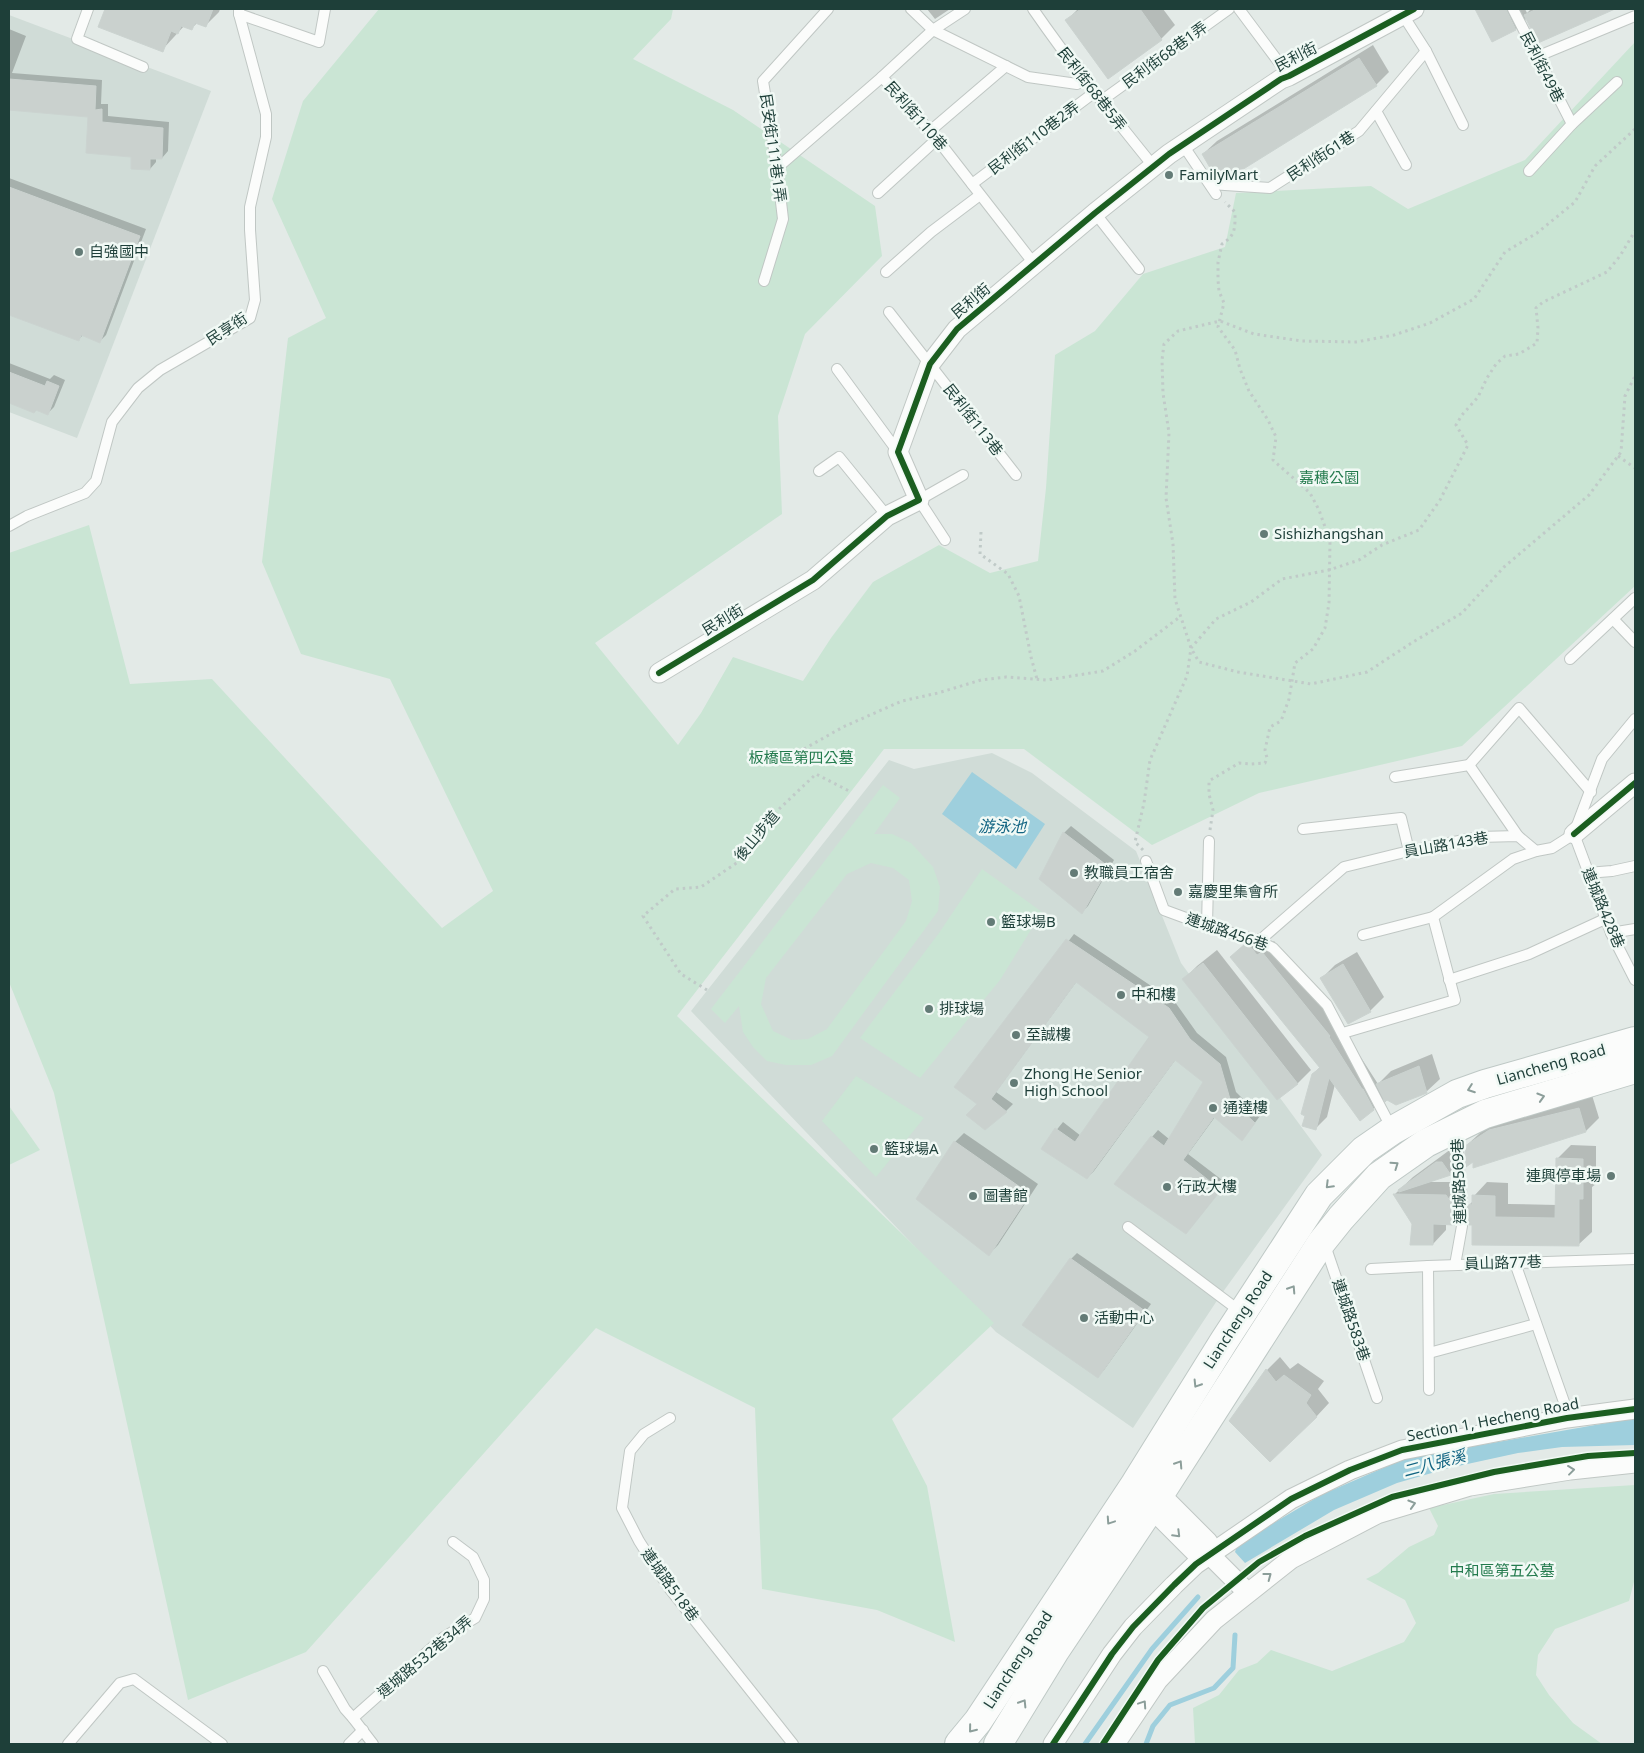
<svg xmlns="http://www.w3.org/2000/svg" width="1644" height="1753" viewBox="0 0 1644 1753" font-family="'Noto Sans','Noto Sans TC',sans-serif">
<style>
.built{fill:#d0dcd7}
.green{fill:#cae5d4;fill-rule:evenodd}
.water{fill:#9ecfdd}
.shadow{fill:#0003}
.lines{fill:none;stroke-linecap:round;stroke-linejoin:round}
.stream{stroke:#9ecfdd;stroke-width:5}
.building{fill:#cad1ce;stroke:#cbd3d0}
.lane-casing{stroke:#c0c7c4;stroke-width:12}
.street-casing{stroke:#c0c7c4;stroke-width:21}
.secondary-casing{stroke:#bec8c5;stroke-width:30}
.path{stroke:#c0cac8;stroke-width:3;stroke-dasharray:2.5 4;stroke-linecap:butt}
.lane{stroke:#fbfcfb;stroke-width:10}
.street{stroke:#fbfcfb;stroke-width:19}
.secondary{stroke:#fbfcfb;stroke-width:28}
.cycleway-casing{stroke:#f1f9f5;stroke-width:9}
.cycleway{stroke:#1b5e20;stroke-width:6}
.oneway{stroke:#8c9e9a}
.poi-dot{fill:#637b76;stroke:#f1f9f5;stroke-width:2}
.labels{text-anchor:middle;stroke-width:5;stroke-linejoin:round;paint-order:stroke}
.street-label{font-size:15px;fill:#1e3f39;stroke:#f1f9f5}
.poi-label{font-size:15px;fill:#1e3f39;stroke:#f1f9f5;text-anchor:start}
.park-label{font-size:15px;fill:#247b4e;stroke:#f1f9f5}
.water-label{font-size:16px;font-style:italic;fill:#116482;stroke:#f1f9f5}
</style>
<rect width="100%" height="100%" fill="#e3eae7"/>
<g class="built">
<polygon points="9,15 211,91 77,438 9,412"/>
<polygon points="992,753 1032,773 1136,851 1181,963 1322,1155 1220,1296 1133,1428 996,1332 691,1011 889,760 914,769"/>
</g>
<g class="green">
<polygon points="379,9 673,9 671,19 633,59 733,110 875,206 882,256 805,334 778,416 782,514 595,643 678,745 701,713 733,657 803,681 831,638 873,582 939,545 990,573 1038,561 1046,488 1055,355 1095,331 1143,274 1225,247 1236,193 1371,186 1408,209 1525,160 1635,42 1635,586 1462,746 1259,793 1152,845 1024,749 884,749 677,1016 994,1323 892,1419 927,1486 955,1642 877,1610 762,1589 755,1408 596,1328 306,1652 188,1700 54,1093 9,982 9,553 89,525 130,684 212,679 442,928 493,891 390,679 301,654 262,562 288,338 326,318 272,199 303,101"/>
<path d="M 883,785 L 900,798 L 874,834 L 892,834 L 911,843 L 933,867 L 940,887 L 938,911 L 832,1056 L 811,1065 L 786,1065 L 767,1061 L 753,1047 L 743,1032 L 739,1006 L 725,1023 L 711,1009 ZM 871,863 L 893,868 L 909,880 L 912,901 L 906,921 L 827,1029 L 808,1039 L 792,1040 L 773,1031 L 761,1004 L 766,978 L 847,874 Z"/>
<polygon points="982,869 1042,912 1000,980 920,1078 860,1038 939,933"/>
<polygon points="856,1076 924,1118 876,1177 822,1121"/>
<polygon points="9,1106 40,1150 9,1165"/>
<polygon points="1635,1485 1635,1578 1629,1601 1555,1629 1538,1655 1536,1675 1549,1695 1573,1723 1602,1744 1195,1744 1193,1708 1219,1695 1239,1670 1257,1663 1271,1650 1332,1671 1404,1642 1416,1623 1405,1600 1366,1579 1378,1573 1409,1547 1434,1535 1438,1526 1429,1508 1494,1494"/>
</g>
<g class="water">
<polygon points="972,772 1045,824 1016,869 942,814"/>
<polygon points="1635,1418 1635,1445 1562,1447 1518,1453 1449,1468 1397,1483 1334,1510 1245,1563 1235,1552 1239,1540 1277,1521 1321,1495 1406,1458"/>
</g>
<g class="shadow">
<polygon points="107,9 220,9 219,12 205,26 197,23 192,28 185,25 162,50 100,26"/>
<polygon points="927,9 950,9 935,19"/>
<polygon points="1078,9 1163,9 1175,25 1161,39 1108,77 1067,20"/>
<polygon points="1477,9 1525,9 1527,13 1531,9 1612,9 1539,41 1527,18 1516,29 1493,41"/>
<polygon points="9,29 26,36 12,73 102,80 101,104 108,104 108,116 169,122 168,151 162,158 156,158 156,162 150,169 132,156 89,115 9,109"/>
<polygon points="1373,45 1389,72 1376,85 1203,154 1217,141"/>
<polygon points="9,178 146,229 106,335 100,341 83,335 79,339 9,313"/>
<polygon points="9,363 50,379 54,375 65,380 54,407 48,413 37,409 34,412 9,402"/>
<polygon points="1071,826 1114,860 1088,906 1082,912 1041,879 1064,833"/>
<polygon points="1258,933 1269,945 1274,941 1341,1024 1340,1025 1378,1084 1391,1071 1432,1054 1440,1079 1426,1092 1387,1099 1385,1098 1373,1109 1335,1084 1327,1117 1315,1129 1313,1074 1320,1067 1231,957"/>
<polygon points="1074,934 1175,1002 1197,1033 1226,1057 1236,1092 1260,1116 1242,1140 1215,1117 1188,1154 1226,1183 1192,1226 1152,1137 1158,1130 1169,1139 1205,1082 1176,1059 1094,1171 1087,1178 1042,1148 1063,1122 1081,1136 1150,1036 1077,981 996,1092 1013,1104 1006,1111 985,1128 978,1104 956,1087"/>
<polygon points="1217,950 1311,1070 1298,1083 1278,1098 1184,979 1197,966"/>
<polygon points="1357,952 1384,997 1370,1011 1349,1023 1322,978 1335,965"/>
<polygon points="1592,1095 1599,1118 1586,1131 1474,1159 1466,1146 1480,1133 1503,1117"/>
<polygon points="964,1133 1038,1184 998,1245 989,1254 918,1199 955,1142"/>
<polygon points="1571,1145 1596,1146 1596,1184 1592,1187 1592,1232 1578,1245 1473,1224 1469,1209 1455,1223 1446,1223 1446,1230 1433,1244 1413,1223 1395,1194 1413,1177 1451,1149 1455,1149 1464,1161 1450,1174 1429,1182 1459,1182 1464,1189 1467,1189 1468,1206 1474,1200 1474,1196 1487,1182 1508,1183 1508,1204 1557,1205 1557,1159"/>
<polygon points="1077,1253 1151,1304 1104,1370 1098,1376 1071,1259"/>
<polygon points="1280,1357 1290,1369 1298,1363 1324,1381 1318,1389 1329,1403 1316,1417 1231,1421 1267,1370"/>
</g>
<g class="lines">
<g class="stream">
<polyline points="1085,1744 1152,1649 1198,1597"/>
<polyline points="1146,1744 1153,1726 1170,1705 1214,1688 1233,1668 1235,1635"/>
</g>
</g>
<g class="building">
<polygon points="105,9 213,9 206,27 195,23 192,30 181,26 178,34 171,31 163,52 98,27"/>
<polygon points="1081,9 1140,9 1162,40 1108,79 1065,20"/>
<polygon points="1475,9 1506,9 1516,30 1492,42"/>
<polygon points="1537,9 1615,9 1538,43 1524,15"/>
<polygon points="1359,58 1377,86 1229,178 1216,178 1202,154"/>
<polygon points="9,79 96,86 95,110 102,109 102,122 163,128 162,159 150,159 150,170 131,169 131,157 86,153 88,117 9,110"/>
<polygon points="9,187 140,236 100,343 81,335 79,341 9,315"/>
<polygon points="9,372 45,386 47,381 59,386 48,415 36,410 34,413 9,403"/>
<polygon points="1063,832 1109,867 1082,914 1039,879"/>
<polygon points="1066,939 1169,1008 1190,1039 1220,1064 1230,1099 1255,1123 1242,1141 1214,1117 1183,1160 1221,1190 1186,1234 1114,1184 1151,1136 1164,1146 1203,1082 1175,1060 1087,1179 1041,1149 1055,1128 1075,1142 1149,1037 1076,982 991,1099 1007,1112 985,1130 966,1115 977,1104 954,1087"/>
<polygon points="1245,944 1249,945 1257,955 1262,952 1330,1036 1329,1037 1362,1089 1363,1089 1374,1110 1360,1121 1329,1078 1316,1130 1302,1126 1305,1116 1301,1114 1312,1074 1320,1068 1230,957"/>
<polygon points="1203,963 1298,1084 1277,1100 1182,979"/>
<polygon points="1343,964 1371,1012 1348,1024 1320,978"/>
<polygon points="1419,1066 1427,1093 1396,1105 1387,1100 1385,1102 1376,1084"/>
<polygon points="1579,1108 1586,1132 1473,1168 1473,1162 1466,1167 1465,1146 1489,1130"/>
<polygon points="954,1141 1030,1194 989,1256 916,1199"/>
<polygon points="1556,1158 1583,1159 1583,1199 1579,1199 1579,1246 1472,1245 1472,1225 1469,1225 1468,1204 1472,1205 1472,1195 1495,1196 1495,1217 1555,1218"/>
<polygon points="1436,1162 1442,1162 1451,1175 1399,1192 1398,1190"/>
<polygon points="1393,1194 1446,1195 1451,1202 1454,1202 1455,1225 1433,1224 1433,1245 1410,1245 1412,1224"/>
<polygon points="1070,1258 1145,1311 1098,1378 1022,1325"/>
<polygon points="1266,1369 1276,1382 1284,1375 1311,1395 1306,1403 1317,1417 1270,1462 1229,1421"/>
</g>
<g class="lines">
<defs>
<g id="lane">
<polyline points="88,9 77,39 143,67"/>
<polyline points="911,9 933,30 1028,77 1077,84 1085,80"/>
<path d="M 1033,9 C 1071,64 1112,115 1154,167"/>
<polyline points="1239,9 1289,76"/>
<polyline points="1513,9 1572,124"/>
<polyline points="1401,12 1426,51 1463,125"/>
<polyline points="239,14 319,42 325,9"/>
<polyline points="1536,57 1635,16"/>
<polyline points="882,77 933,30 965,9"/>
<polyline points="1101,101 1229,9"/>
<polyline points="1376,111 1406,165"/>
<polyline points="930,131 1006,66"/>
<polyline points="1183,145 1216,194"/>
<polyline points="777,168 882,77 937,139 1035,265"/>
<polyline points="1529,171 1572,124 1617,82"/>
<polyline points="972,184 1095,92"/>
<polyline points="1210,184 1270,188 1359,131 1426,51"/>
<polyline points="878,193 937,139"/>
<polyline points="1095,213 1139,269"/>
<polyline points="886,272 931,232 980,195"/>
<polyline points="764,281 783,219 777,168 763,81 828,9"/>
<polyline points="889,312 1016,475"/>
<polyline points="837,369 898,452"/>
<polyline points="819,471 839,457 887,516"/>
<polyline points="9,526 27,516 85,493 96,481 112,422 138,388 160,370 250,318 255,300 250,230 250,207 266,137 266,114 239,14 239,9"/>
<polyline points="945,540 919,500 963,475"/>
<polyline points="1613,619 1635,642"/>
<polyline points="1570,659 1635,598"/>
<polyline points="1469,765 1519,708 1591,792"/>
<polyline points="1395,777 1469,765 1518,836"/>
<polyline points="1576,828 1602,759 1635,719"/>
<polyline points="1303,829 1401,818 1409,851"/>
<polyline points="1574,834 1611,933 1635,980"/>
<polyline points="1146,861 1164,910 1202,924 1259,941 1273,948 1327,1005 1392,1129"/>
<polyline points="1587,873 1612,871 1635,866"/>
<polyline points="1433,917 1513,859 1536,851"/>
<polyline points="1207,925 1209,841"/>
<polyline points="1611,933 1635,929"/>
<polyline points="1259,941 1344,867 1409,851 1479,837 1518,836 1536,851 1552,848 1574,834"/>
<polyline points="1449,980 1529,954 1605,919"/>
<polyline points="1343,1033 1455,1000 1433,917 1363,935"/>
<polyline points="1128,1227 1241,1312"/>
<polyline points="1323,1246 1327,1251 1377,1398"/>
<polyline points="1515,1263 1564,1402"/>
<polyline points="1455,1265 1462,1226 1457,1130"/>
<polyline points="1428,1266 1429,1390"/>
<polyline points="1371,1269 1428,1266 1635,1259"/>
<polyline points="1429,1353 1536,1324"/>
<polyline points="670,1418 644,1434 630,1451 622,1508 639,1541 669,1588 793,1744"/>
<polyline points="323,1671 345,1709 353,1718 373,1744"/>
<polyline points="353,1718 444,1637 475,1618 484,1599 484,1580 473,1557 453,1542"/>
<polyline points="68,1744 120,1683 134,1679 222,1744"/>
<polyline points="349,1744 363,1730"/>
</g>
<g id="street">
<polyline points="659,673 813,580 887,516 919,500 898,452 930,364 957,329 1095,213 1169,154 1281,79 1289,76 1414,9"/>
<polyline points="1574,834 1635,783"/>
<polyline points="1150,1490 1160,1494 1208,1542 1209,1554"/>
<polyline points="1145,1499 1150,1507 1195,1552 1209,1554"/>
<polyline points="1209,1554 1247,1592"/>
<polyline points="1053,1744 1112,1654 1133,1627 1174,1585 1196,1564 1291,1499 1350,1470 1402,1450 1567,1418 1635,1409"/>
<polyline points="1115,1744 1158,1680 1214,1620 1291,1559 1377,1514 1470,1486 1570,1470 1635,1463"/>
</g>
<g id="secondary">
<polyline points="959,1744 978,1721 1135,1484 1224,1341 1319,1195 1364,1150 1393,1130 1457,1094 1485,1084 1635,1041"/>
<polyline points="998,1744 1055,1651 1160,1494 1321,1243 1341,1218 1379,1176 1426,1143 1485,1114 1635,1069"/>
</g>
</defs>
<use href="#lane" class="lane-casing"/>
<use href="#street" class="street-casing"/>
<use href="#secondary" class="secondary-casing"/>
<g class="path">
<polyline points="1635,129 1595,166 1575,202 1537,233 1505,252 1474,299 1430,323 1394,335 1356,342 1302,341 1254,334 1220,321 1178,331 1164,344 1162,360 1163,393 1169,433 1166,498 1173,544 1175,599 1191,648 1199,662 1238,672 1311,684 1367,672 1413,642 1462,613 1504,567 1589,495 1621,452 1625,396 1635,376"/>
<polyline points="1618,456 1635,468"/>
<polyline points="981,532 980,554 1008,574 1019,596 1031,657 1037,679"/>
<polyline points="804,749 843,727 902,701 938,693 981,680 1006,677 1047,680 1103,671 1135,651 1181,616"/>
<path d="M 1210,830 L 1213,810 L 1209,794 L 1209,781 L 1239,763 L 1251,764 L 1265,763 L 1267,758 L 1265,750 L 1270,727 L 1281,721 L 1289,699 L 1295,663 L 1313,649 L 1325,628 L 1329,603 L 1330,541 L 1319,510 L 1310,493 L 1273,460 L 1276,437 L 1268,420 L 1249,391 L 1240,369 L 1235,350 L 1218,327 L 1224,303 L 1219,291 L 1218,280 L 1218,262 L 1222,244 C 1236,235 1235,228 1235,212 L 1225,202"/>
<polyline points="1143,850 1135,842 1144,803 1150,760 1187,676 1191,648 1216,619 1251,602 1282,579 1329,570 1359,560 1382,545 1419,530 1440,500 1468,445 1456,425 1462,415 1478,397 1487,378 1496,364 1505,356 1519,354 1537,343 1538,328 1536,308 1543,302 1607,272 1620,256 1635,231"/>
<polyline points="707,990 681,974 643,916 675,889 701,887 738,862 778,810 816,774 851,792"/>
</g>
<use href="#lane" class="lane"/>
<use href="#street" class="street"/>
<use href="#secondary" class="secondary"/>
<defs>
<g id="cycleway">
<polyline points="659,673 813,580 887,516 919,500 898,452 930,364 957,329 1095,213 1169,154 1281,79 1289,76 1414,9"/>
<polyline points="1574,834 1635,783"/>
<polyline points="1053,1744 1112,1654 1133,1627 1174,1585 1196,1564 1291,1499 1350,1470 1402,1450 1567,1418 1635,1409"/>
<polyline points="1103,1744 1158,1660 1203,1608 1259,1562 1305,1536 1392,1497 1494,1472 1588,1456 1635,1453"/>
</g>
</defs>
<use href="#cycleway" class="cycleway-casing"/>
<use href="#cycleway" class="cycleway"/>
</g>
<defs><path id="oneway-chevron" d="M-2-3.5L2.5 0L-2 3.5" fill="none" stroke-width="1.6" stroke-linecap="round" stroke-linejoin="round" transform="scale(1.25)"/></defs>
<g class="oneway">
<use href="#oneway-chevron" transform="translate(1471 1089) rotate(160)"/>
<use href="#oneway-chevron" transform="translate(1541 1097) rotate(-17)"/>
<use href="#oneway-chevron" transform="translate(1395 1165) rotate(-35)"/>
<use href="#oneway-chevron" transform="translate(1329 1185) rotate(135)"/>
<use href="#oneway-chevron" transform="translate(1292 1289) rotate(-57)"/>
<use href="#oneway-chevron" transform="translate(1197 1384) rotate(122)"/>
<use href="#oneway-chevron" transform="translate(1179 1464) rotate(-57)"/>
<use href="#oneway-chevron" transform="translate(1571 1470) rotate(-7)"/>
<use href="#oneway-chevron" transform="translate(1412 1504) rotate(-17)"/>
<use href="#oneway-chevron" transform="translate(1110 1521) rotate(124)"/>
<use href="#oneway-chevron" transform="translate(1177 1534) rotate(45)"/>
<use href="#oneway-chevron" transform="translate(1268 1576) rotate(-37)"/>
<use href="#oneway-chevron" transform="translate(1023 1703) rotate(-58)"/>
<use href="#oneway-chevron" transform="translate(1143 1704) rotate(-56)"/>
<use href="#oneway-chevron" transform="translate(972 1729) rotate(129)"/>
</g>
<g class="poi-dot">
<circle cx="1169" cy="175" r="5"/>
<circle cx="79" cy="252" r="5"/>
<circle cx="1264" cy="534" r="5"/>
<circle cx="1074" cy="873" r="5"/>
<circle cx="1178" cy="892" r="5"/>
<circle cx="991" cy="922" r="5"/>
<circle cx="1121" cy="995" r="5"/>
<circle cx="929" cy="1009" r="5"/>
<circle cx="1016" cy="1035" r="5"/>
<circle cx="1014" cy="1083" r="5"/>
<circle cx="1213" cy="1108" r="5"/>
<circle cx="874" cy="1149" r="5"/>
<circle cx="1611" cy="1176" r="5"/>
<circle cx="1167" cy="1187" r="5"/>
<circle cx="973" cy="1196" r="5"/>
<circle cx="1084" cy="1318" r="5"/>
</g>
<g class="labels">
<g class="street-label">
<text transform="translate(1165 55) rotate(-36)" y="5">民利街68巷1弄</text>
<text transform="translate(1296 57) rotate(-27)" y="5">民利街</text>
<text transform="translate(1542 67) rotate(63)" y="5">民利街49巷</text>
<text transform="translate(1092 89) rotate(52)" y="5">民利街68巷5弄</text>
<text transform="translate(916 116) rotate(49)" y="5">民利街110巷</text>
<text transform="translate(1034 138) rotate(-37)" y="5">民利街110巷2弄</text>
<text transform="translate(773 148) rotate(82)" y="5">民安街111巷1弄</text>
<text transform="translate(1321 156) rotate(-33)" y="5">民利街61巷</text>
<text transform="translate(971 301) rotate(-40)" y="5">民利街</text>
<text transform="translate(227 329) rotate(-33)" y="5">民享街</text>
<text transform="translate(973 420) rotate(52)" y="5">民利街113巷</text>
<text transform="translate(723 620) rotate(-31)" y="5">民利街</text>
<text transform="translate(757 836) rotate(-50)" y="5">後山步道</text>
<text transform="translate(1446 845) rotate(-10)" y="5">員山路143巷</text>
<text transform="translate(1603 908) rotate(67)" y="5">連城路428巷</text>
<text transform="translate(1227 932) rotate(19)" y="5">連城路456巷</text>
<text transform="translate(1551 1065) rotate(-16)" y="5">Liancheng Road</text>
<text transform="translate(1459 1181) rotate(-92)" y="5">連城路569巷</text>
<text transform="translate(1503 1263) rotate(-2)" y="5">員山路77巷</text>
<text transform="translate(1238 1320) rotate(-57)" y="5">Liancheng Road</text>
<text transform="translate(1351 1320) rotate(71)" y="5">連城路583巷</text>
<text transform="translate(1493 1420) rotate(-11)" y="5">Section 1, Hecheng Road</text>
<text transform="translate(670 1585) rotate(54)" y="5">連城路518巷</text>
<text transform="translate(425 1657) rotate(-40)" y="5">連城路532巷34弄</text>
<text transform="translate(1018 1660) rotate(-57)" y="5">Liancheng Road</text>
</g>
<g class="poi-label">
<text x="1179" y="180">FamilyMart</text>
<text x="89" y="257">自強國中</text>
<text x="1274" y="539">Sishizhangshan</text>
<text x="1084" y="878">教職員工宿舍</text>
<text x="1188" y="897">嘉慶里集會所</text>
<text x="1001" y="927">籃球場B</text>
<text x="1131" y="1000">中和樓</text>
<text x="939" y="1014">排球場</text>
<text x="1026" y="1040">至誠樓</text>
<text x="1024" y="1079">Zhong He Senior<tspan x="1024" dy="17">High School</tspan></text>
<text x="1223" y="1113">通達樓</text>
<text x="884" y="1154">籃球場A</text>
<text x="1601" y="1181" text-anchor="end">連興停車場</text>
<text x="1177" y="1192">行政大樓</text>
<text x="983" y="1201">圖書館</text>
<text x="1094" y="1323">活動中心</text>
</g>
<g class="park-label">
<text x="1329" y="483">嘉穗公園</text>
<text x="801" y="763">板橋區第四公墓</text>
<text x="1502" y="1576">中和區第五公墓</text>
</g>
<g class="water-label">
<text x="1002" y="832">游泳池</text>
<text transform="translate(1434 1463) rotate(-15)" y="6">二八張溪</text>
</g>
</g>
<rect width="1644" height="1753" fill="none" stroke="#1e3f39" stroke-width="20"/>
</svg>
